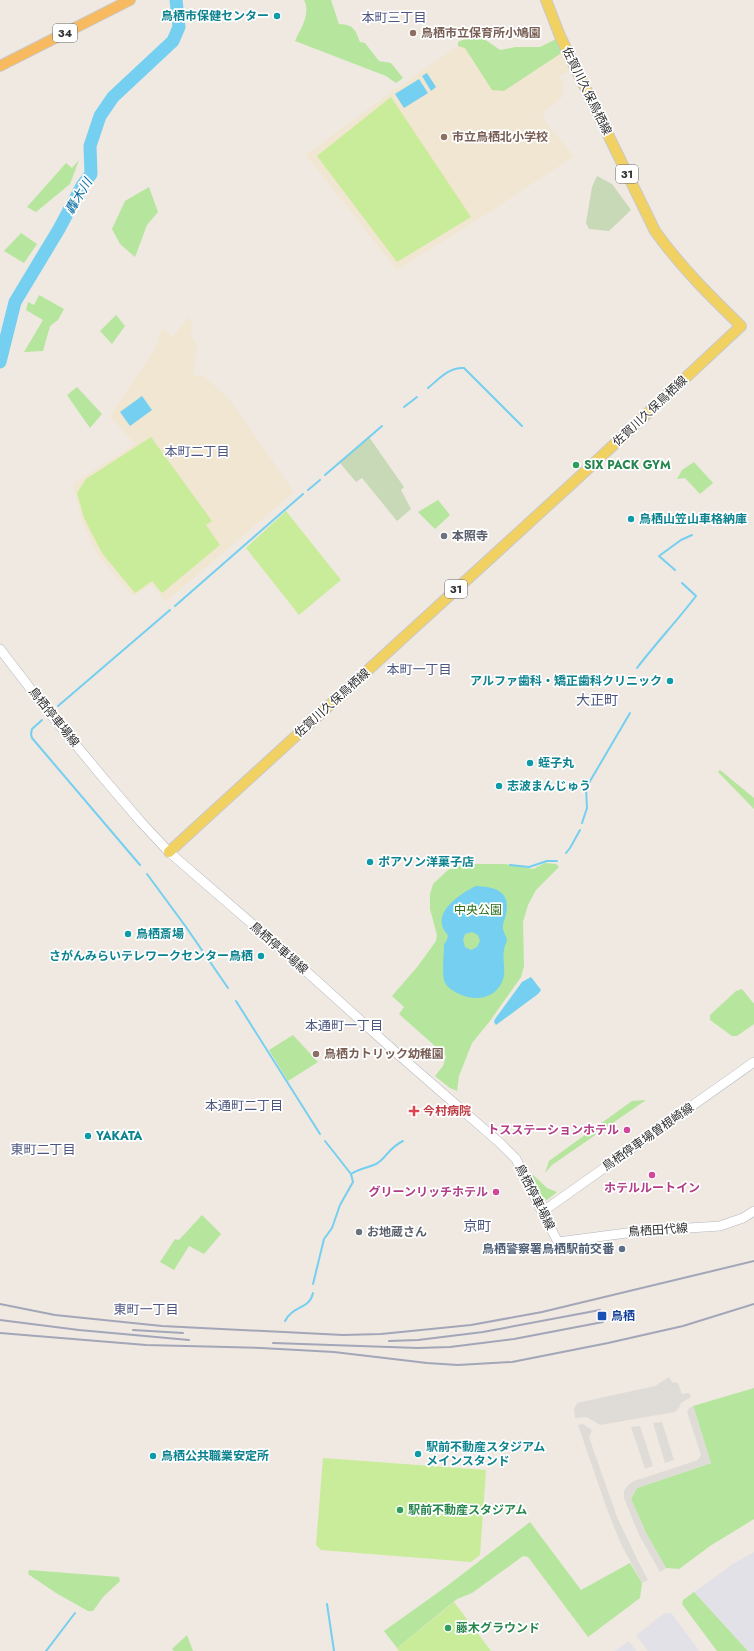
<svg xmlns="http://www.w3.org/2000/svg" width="754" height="1651" viewBox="0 0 754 1651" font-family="Jost,'Noto Sans JP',sans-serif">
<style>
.industrial{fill:#e3e1e8}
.education{fill:#f0e6d1}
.green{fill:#b6e59e}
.cemetery{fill:#c8d9b8}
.pitch{fill:#c9ec9a}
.plaza{fill:#dfdcd8}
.water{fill:#75cff0;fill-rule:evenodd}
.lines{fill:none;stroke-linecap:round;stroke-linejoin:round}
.stream{stroke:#75cff0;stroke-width:2}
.river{stroke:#75cff0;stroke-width:13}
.secondary-casing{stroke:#b4b7c1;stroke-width:10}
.primary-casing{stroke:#c9c9c9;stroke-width:12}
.trunk-casing{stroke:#c9c9c9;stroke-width:12}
.secondary{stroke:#fff;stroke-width:9}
.primary{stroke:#f2d163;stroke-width:10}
.trunk{stroke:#f8ba60;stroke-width:10}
.rail{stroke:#a3a6b8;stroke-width:2}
.culture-dot{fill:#0f9aa8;stroke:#fff;stroke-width:1.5}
.education-dot{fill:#8d6e63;stroke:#fff;stroke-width:1.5}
.leisure-dot{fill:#2e9e5b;stroke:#fff;stroke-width:1.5}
.worship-dot{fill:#6b7280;stroke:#fff;stroke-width:1.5}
.health-dot{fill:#e0444e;stroke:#fff;stroke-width:1.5}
.hotel-dot{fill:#d1479c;stroke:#fff;stroke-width:1.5}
.service-dot{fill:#5c6f8a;stroke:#fff;stroke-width:1.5}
.transit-dot{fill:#1a4fb4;stroke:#fff;stroke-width:1.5}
.labels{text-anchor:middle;stroke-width:3.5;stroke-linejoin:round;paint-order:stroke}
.shield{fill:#fff;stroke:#6d6d6d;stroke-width:1}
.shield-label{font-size:11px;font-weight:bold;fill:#2e2e2e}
.culture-label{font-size:12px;font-weight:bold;fill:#0d838f;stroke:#fff;text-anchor:start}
.education-label{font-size:12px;font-weight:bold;fill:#785e54;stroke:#fff;text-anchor:start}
.street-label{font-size:12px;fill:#2e2e2e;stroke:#fff}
.leisure-label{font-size:12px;font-weight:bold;fill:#27864d;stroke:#fff;text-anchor:start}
.worship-label{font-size:12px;font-weight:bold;fill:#5b616d;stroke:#fff;text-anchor:start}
.park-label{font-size:12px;fill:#2c6e1b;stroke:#fff}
.health-label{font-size:12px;font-weight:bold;fill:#be3a42;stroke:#fff;text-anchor:start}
.hotel-label{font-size:12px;font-weight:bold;fill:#b23c85;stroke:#fff;text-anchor:end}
.service-label{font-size:12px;font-weight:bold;fill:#4e5e75;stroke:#fff;text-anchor:end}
.transit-label{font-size:12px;font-weight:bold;fill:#164399;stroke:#fff;text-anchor:start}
.neighbourhood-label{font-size:13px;fill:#4d5680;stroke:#fff}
.water-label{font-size:13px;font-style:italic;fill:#0d6fa3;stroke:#fff}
.quarter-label{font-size:14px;fill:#4d5680;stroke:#fff}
</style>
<rect width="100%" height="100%" fill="#efe9e1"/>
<g class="industrial">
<polygon points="754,1552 754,1651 748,1651 694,1592 733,1564"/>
<polygon points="665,1613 672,1614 699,1651 648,1651 636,1635"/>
<polygon points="629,1641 636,1651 615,1651"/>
</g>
<g class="education">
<polygon points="480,36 500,50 516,47 540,47 556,39 572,69 560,76 563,86 562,97 544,112 543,119 574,156 485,215 397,270 306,155 390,93 458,46 458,42 469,37"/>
<polygon points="189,317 192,323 191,335 197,345 193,375 204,376 230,400 294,492 165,602 152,584 133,596 97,554 83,524 73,487 73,484 135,444 110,416 155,349 162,328 172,337"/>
</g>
<g class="green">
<path d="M 304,0 L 331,0 L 339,24 C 353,25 355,28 360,42 L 365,43 L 379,61 L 391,63 L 403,78 L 396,83 L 386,76 L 295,41 C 301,28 311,14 304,0 Z"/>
<polygon points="480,36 500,50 516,47 540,47 556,39 562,50 560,54 504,91 492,90 465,48 458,46 458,42 469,37"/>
<polygon points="79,160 70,184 36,212 27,207 66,163 72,168"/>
<polygon points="149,187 158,212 147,225 135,257 120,244 112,229 125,201"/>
<polygon points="21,233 37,244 24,263 4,251"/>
<polygon points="39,295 64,309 58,320 50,326 43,351 24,352 43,320 26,310 28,302 34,305"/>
<polygon points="116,315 125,326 112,344 100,331"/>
<polygon points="77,387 102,414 90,428 67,395"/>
<polygon points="694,462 713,483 700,494 685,478 677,479 682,470"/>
<polygon points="438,500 450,515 435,529 418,512"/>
<polygon points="720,770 754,798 754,809 718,772"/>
<polygon points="545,863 556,864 559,867 536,890 528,905 523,922 524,966 521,977 490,1021 472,1043 459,1076 457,1091 450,1088 435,1076 443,1066 446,1056 399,1014 404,1007 392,996 418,966 436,941 437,935 430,909 430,894 433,884 448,870 464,864 505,864 533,869"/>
<polygon points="742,989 754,1004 754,1024 737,1036 732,1036 710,1020 710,1015 736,991"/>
<polygon points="293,1035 318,1062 288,1081 269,1050"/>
<polygon points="646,1100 552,1165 545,1173 549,1161 632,1101"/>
<polygon points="531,1173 547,1188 557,1192 547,1200 542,1198 538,1192 530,1175"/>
<polygon points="202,1215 221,1234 204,1254 189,1246 174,1270 160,1262 175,1239 179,1240"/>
<polygon points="754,1388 754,1519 710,1546 679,1569 666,1568 646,1533 631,1499 637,1488 711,1463 693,1406"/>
<polygon points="530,1522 581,1590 630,1563 642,1583 640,1598 588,1637 528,1557 523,1556 472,1593 457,1599 397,1648 384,1631 447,1586"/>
<polygon points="29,1570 119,1577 120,1581 103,1597 93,1611 88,1611 56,1593 28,1574"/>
<polygon points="694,1592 746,1649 748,1651 717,1651 682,1604 683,1600"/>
<polygon points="187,1635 193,1651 174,1651 172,1649"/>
</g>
<g class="cemetery">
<polygon points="597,176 612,184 631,210 609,231 589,229 586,223 592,187"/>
<polygon points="369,437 404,487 401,490 411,509 397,521 362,478 356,482 340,463"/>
</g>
<g class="pitch">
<polygon points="391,97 471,217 397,262 317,156"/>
<polygon points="151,437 212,521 206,525 220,545 162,593 152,581 135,593 102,553 84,518 77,493 86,479"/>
<polygon points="286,511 341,580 299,615 246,548"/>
<polygon points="323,1458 486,1470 480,1555 471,1562 321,1550 316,1545"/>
<polygon points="454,1602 491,1651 399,1651 397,1648"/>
</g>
<g class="plaza">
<polygon points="669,1377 672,1382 678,1383 682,1394 689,1393 691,1397 681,1403 679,1408 675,1412 600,1425 587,1417 575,1418 574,1409 577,1403 655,1386"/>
<polygon points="693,1406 711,1463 637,1488 631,1499 646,1533 666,1568 660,1572 639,1535 624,1498 624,1491 628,1485 634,1481 698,1460 701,1455 687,1412 689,1408"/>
<polygon points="662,1422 674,1460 665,1463 653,1423"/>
<polygon points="583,1424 592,1430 589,1437 617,1517 638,1561 648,1580 642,1583 621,1544 608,1512 578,1425"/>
<polygon points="640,1426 653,1466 645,1469 631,1427"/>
</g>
<g class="water">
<polygon points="427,73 436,87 431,91 422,76"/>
<polygon points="419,79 428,93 404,108 395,94"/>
<polygon points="142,396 152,410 130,426 120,412"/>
<path d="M 476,886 C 495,887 511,891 506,914 C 505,919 502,924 503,929 C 504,934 507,937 507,941 C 499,956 508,969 502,982 C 493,1001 472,1001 457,993 C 452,990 446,987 444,980 C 442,972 444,953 444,944 L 446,942 L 448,936 C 447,933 444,931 443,928 C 435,910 463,892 476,886 ZM 472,932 L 478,935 L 480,941 L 477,947 L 471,950 L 465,947 L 463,940 L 465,934 Z"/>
<polygon points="531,977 541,990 538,994 496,1025 494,1022 495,1019 522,982"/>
</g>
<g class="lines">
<g class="stream">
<path d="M 428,388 C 439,379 449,367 464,368 L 522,426"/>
<polyline points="404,407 417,397"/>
<polyline points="325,475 382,426"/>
<polyline points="308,490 320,480"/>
<polyline points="675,570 659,556 681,540 692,535"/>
<polyline points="175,606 303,494"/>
<path d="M 637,668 C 656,643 677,621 696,596 L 682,583"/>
<polyline points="58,706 170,610"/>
<polyline points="42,720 32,729 31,734 32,738 140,865"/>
<polyline points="582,823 587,808 586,788 630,713"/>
<polyline points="566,853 570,848 580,830"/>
<polyline points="510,865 529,867 547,861 557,861"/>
<polyline points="147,874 186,927 228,988"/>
<polyline points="236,1001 320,1134"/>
<path d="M 351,1174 C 359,1169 367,1168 376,1164 C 386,1159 388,1148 403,1141"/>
<polyline points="313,1284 324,1239 332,1228 340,1205 353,1182 351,1174 325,1141"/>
<path d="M 285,1321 C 292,1306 310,1309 313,1293"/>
<polyline points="327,1604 334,1651"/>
<polyline points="46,1651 75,1613"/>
</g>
<polyline class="river" points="0,362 15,302 59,229 82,186 91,174 90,146 100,116 113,97 173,41 179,27 176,0"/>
<defs>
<g id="secondary">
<polyline points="0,649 46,709 105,780 141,822 169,852 287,954 400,1056 500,1143 516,1159 542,1212 558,1242 642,1231 720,1226 743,1218 754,1211"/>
<polyline points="542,1212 754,1062"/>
</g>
<path id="primary" d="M 169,852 L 577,479 L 741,326 C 710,296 680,266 655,231 L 560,36 L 546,0"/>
<polyline id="trunk" points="0,66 130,0"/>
</defs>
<use href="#secondary" class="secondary-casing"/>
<use href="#primary" class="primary-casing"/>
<use href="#trunk" class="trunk-casing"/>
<use href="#secondary" class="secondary"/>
<use href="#primary" class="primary"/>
<use href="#trunk" class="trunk"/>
<g class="rail">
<polyline points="0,1304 55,1315 162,1326 343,1335 381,1334 471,1325 542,1312 754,1261"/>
<polyline points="0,1320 79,1330 189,1340"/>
<polyline points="133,1330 183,1333"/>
<polyline points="0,1333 146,1345 261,1348 334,1352 427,1363 458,1365 512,1362 608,1343 683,1326 754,1304"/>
<polyline points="389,1341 418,1340 483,1332 600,1310"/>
<polyline points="273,1343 418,1348 450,1347 514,1339 603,1322"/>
</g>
</g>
<g class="culture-dot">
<circle cx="277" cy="16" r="4"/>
<circle cx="631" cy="519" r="4"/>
<circle cx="670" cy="681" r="4"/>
<circle cx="530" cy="763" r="4"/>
<circle cx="499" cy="786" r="4"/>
<circle cx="370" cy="862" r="4"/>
<circle cx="128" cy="934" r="4"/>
<circle cx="261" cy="956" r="4"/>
<circle cx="88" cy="1136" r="4"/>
<circle cx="418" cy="1454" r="4"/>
<circle cx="153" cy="1456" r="4"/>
</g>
<g class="education-dot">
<circle cx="413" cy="33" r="4"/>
<circle cx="444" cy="137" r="4"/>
<circle cx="316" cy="1054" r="4"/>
</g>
<g class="leisure-dot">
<circle cx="576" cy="465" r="4"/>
<circle cx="400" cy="1510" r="4"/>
<circle cx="448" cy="1628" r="4"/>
</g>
<g class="worship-dot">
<circle cx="444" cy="536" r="4"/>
<circle cx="359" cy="1232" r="4"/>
</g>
<path class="health-dot" d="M412 1105h4v4h4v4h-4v4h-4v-4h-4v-4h4z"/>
<g class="hotel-dot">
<circle cx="627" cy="1130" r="4"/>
<circle cx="652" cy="1175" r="4"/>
<circle cx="496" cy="1192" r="4"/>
</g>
<circle class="service-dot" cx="622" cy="1249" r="4"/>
<rect class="transit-dot" x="597" y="1311" width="10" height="10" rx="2"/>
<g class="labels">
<g class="shield">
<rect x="53" y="24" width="24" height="18" rx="3"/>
<rect x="616" y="165" width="22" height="18" rx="3"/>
<rect x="445" y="580" width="22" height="18" rx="3"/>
</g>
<g class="shield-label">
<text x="65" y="37">34</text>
<text x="627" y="178">31</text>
<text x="456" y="593">31</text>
</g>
<g class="culture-label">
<text x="269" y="20" text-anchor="end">鳥栖市保健センター</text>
<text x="639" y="523">鳥栖山笠山車格納庫</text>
<text x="662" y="685" text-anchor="end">アルファ歯科・矯正歯科クリニック</text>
<text x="538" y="767">蛭子丸</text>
<text x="507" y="790">志波まんじゅう</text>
<text x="378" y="866">ポアソン洋菓子店</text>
<text x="136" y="938">鳥栖斎場</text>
<text x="253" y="960" text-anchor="end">さがんみらいテレワークセンター鳥栖</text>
<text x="96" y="1140">YAKATA</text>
<text x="426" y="1451">駅前不動産スタジアム<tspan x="426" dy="14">メインスタンド</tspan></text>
<text x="161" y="1460">鳥栖公共職業安定所</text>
</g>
<g class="education-label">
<text x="421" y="37">鳥栖市立保育所小鳩園</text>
<text x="452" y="141">市立鳥栖北小学校</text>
<text x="324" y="1058">鳥栖カトリック幼稚園</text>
</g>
<g class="street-label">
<text transform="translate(587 91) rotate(64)" y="4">佐賀川久保鳥栖線</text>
<text transform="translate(650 411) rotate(-43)" y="4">佐賀川久保鳥栖線</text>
<text transform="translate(332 703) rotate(-42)" y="4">佐賀川久保鳥栖線</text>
<text transform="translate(54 717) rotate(51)" y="4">鳥栖停車場線</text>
<text transform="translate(279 948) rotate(41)" y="4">鳥栖停車場線</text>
<text transform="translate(648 1137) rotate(-35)" y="4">鳥栖停車場曽根崎線</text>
<text transform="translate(535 1197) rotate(63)" y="4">鳥栖停車場線</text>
<text transform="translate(658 1230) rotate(-4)" y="4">鳥栖田代線</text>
</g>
<g class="leisure-label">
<text x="584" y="469">SIX PACK GYM</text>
<text x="408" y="1514">駅前不動産スタジアム</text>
<text x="456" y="1632">藤木グラウンド</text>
</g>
<g class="worship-label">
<text x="452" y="540">本照寺</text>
<text x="367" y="1236">お地蔵さん</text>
</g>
<g class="park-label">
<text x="478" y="914">中央公園</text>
</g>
<g class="health-label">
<text x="423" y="1115">今村病院</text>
</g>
<g class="hotel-label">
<text x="619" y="1134">トスステーションホテル</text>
<text x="652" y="1192" text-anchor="middle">ホテルルートイン</text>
<text x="488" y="1196">グリーンリッチホテル</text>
</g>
<g class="service-label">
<text x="614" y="1253">鳥栖警察署鳥栖駅前交番</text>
</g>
<g class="transit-label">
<text x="611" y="1320">鳥栖</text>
</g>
<g class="neighbourhood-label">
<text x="394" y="22">本町三丁目</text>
<text x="197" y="456">本町二丁目</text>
<text x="419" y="674">本町一丁目</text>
<text x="344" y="1030">本通町一丁目</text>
<text x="244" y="1110">本通町二丁目</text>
<text x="43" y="1154">東町二丁目</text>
<text x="146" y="1314">東町一丁目</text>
</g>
<g class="water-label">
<text transform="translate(78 196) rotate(-59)" y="5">轟木川</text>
</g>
<g class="quarter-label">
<text x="597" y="705">大正町</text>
<text x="477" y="1231">京町</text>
</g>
</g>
</svg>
